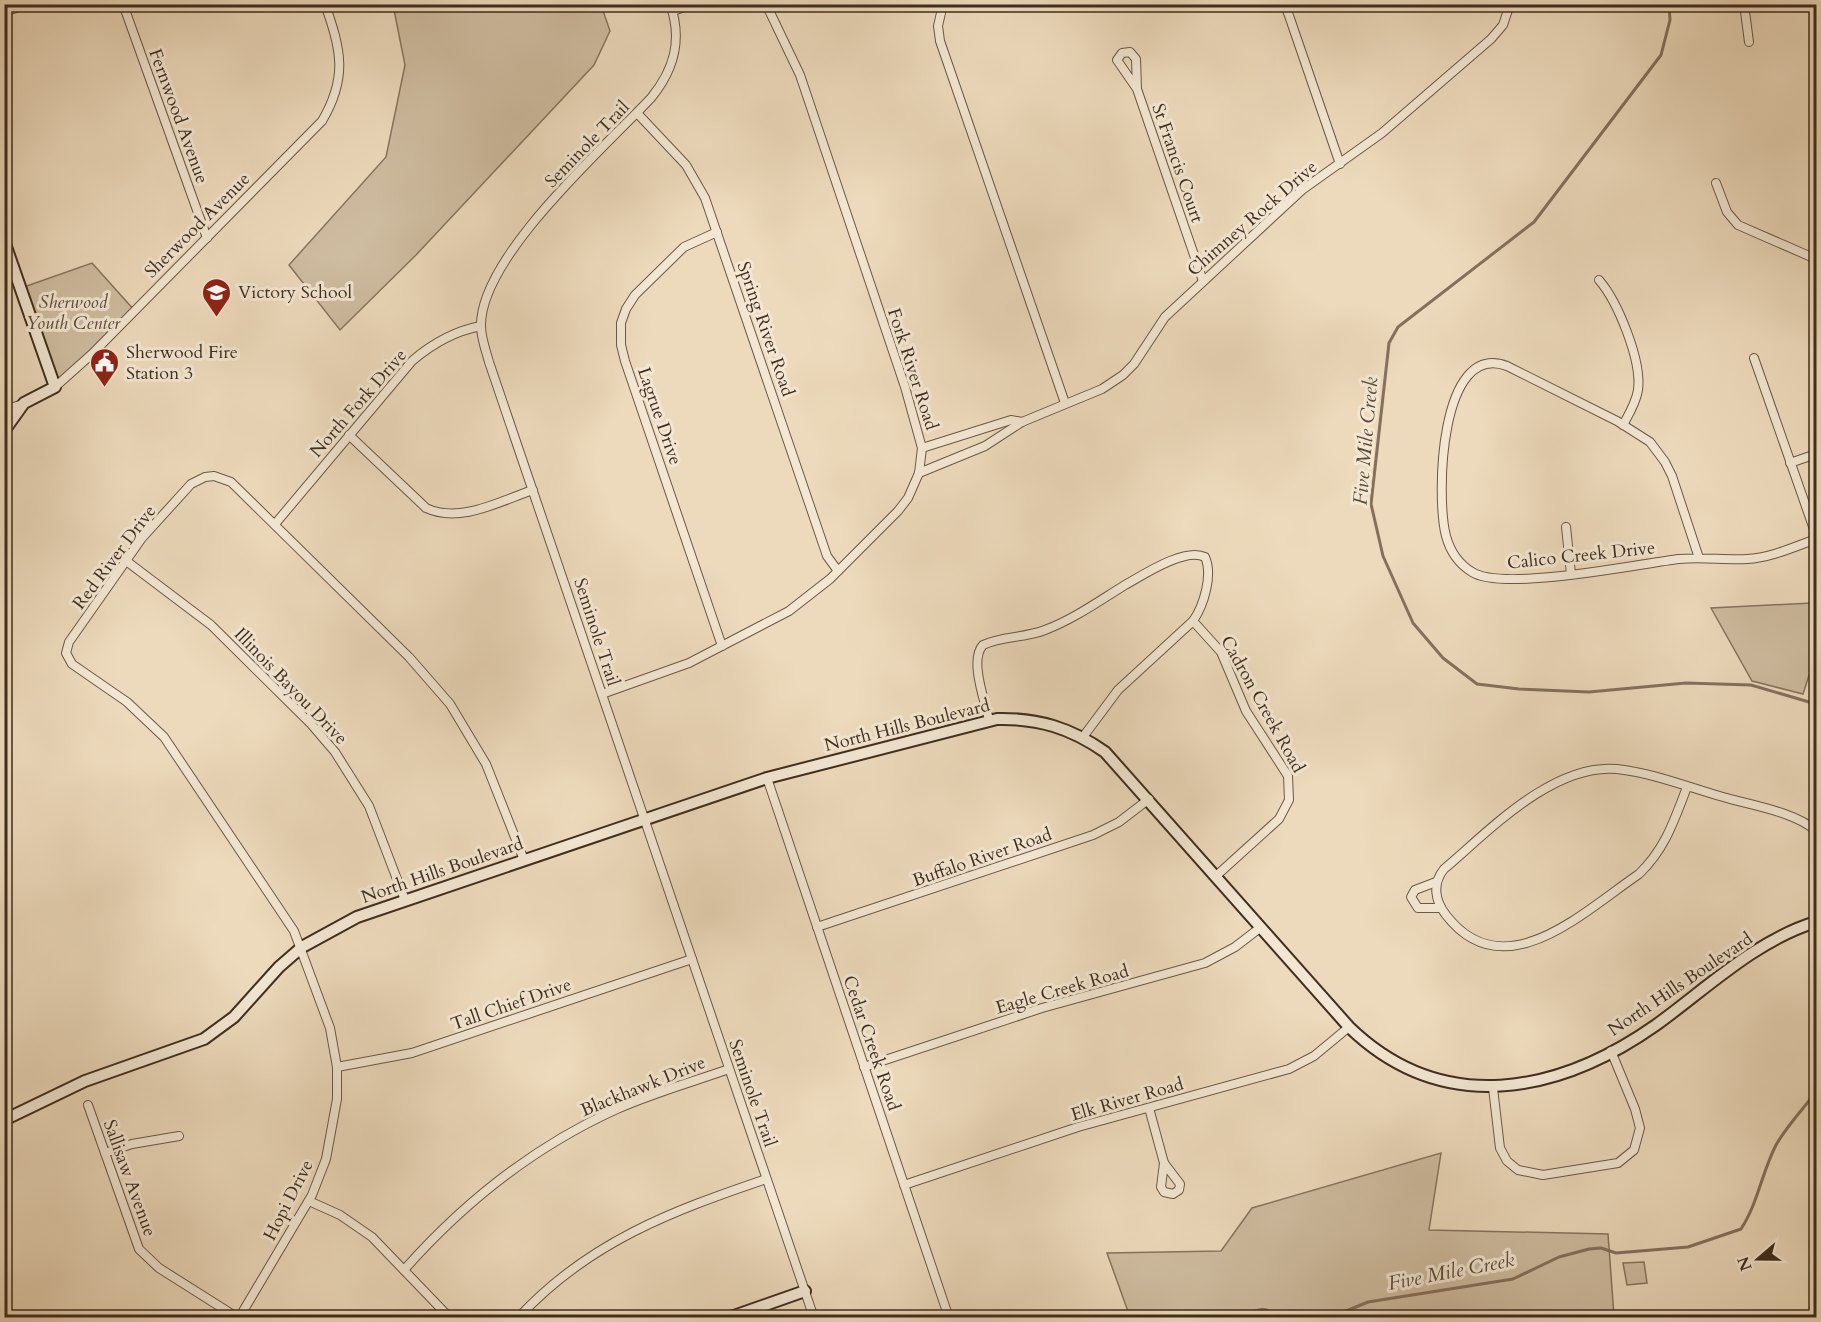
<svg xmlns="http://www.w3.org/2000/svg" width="1821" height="1322" viewBox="0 0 1821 1322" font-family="Cardo,serif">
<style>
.green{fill:#cfbda1;stroke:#877560;stroke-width:1.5}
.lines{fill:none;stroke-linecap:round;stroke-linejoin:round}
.stream{stroke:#84715d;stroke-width:3}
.street-casing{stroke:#6a5846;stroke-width:10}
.secondary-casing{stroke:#3f2d1f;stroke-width:14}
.street{stroke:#f3e7d3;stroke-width:8}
.secondary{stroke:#f3e7d3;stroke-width:10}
.labels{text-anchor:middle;stroke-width:6;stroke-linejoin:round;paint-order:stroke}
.street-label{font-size:18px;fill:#3f2d1f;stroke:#f3e7d3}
.poi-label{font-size:18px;fill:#3f2d1f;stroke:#f3e7d3;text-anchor:start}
.park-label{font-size:18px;font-style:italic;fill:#5c4a39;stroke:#f3e7d3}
.water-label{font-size:20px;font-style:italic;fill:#5c4a39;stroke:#f3e7d3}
</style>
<rect width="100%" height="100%" fill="#eddabc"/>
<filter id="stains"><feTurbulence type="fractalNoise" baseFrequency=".00333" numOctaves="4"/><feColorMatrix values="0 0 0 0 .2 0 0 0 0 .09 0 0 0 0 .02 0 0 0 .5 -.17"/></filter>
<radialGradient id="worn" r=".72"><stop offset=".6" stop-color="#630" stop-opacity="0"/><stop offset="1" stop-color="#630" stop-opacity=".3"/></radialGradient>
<g class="green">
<polygon points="393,5 601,5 610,31 594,65 416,255 340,330 289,265 386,157 405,65"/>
<polygon points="92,263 135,311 55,387 21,288"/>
<polygon points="1812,603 1816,604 1816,668 1811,669 1803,694 1752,681 1711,608"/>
<polygon points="1441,1153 1429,1230 1608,1234 1614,1316 1533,1312 1475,1318 1130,1317 1107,1253 1221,1251 1252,1208"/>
<polygon points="1644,1262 1647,1283 1627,1285 1623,1263"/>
</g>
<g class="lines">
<g class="stream">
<polyline points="1669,4 1670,20 1661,55 1534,222 1398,327 1389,343 1371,504 1383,556 1413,623 1443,658 1477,684 1519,689 1589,692 1686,683 1751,685 1809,702 1816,709"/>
<path d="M 1245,1318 C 1256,1307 1267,1306 1278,1318"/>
<path d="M 1329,1318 L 1368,1302 L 1513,1279 L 1559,1257 L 1589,1249 L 1601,1248 L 1616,1253 L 1688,1247 L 1741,1229 C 1758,1203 1762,1172 1776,1145 C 1786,1127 1803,1109 1816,1092"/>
</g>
<defs>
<g id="street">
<polyline points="123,4 207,238"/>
<path d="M 670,4 C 683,40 674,70 651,98 C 604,148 480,257 481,326 C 481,338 486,351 489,362 L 814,1318"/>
<polyline points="943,4 938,26 940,41 1065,403"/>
<polyline points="1285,4 1340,164"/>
<polyline points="1744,4 1749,42"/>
<polyline points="673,11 693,4"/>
<polyline points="4,12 28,4"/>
<polyline points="1137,89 1136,59 1130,52 1122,53 1117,60 1137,89 1203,281"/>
<polyline points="637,113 686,165 705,198 827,556 838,571"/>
<polyline points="1716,183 1727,212 1738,225 1816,259"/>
<polyline points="717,232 684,247 635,295 626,309 621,323 621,345 625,361 722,646"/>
<path d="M 1599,280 C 1618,302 1642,361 1638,390 C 1636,403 1629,414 1623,425"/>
<polyline points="1754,358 1816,535"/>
<path d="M 55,387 L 92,354 L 322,121 C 348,77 341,50 325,4"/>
<polyline points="4,410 23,404"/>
<path d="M 349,435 L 426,508 C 460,524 500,501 533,490"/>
<polyline points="922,448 1011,420 1022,422"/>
<polyline points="1790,463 1816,454"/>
<polyline points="919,473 985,446 1022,422 1102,389 1123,375 1134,364 1165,317 1302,190 1382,133 1491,39 1503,25 1510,4"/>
<path d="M 275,524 L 412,361 C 433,343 454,331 481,326"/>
<polyline points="1566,527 1571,574"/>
<path d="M 1699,558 L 1672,476 L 1665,462 L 1650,442 L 1617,421 L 1507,366 C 1439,340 1436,498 1446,536 C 1450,551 1459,564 1472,572 C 1503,592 1637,564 1679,559 C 1702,557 1724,560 1747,559 C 1770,558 1794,547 1816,539"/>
<polyline points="125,560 211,625 311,724 335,752 369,806 405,900"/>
<polyline points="602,694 689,663 789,611 830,579 898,511 908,498 919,473 922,448 905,387 800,75 766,4"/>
<path d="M 989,720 C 985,701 969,660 983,645 C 1002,636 1025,638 1045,630 C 1074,619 1099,601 1125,585 C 1143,575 1185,547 1205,557 C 1213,575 1204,605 1193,621 L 1221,652 L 1246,711 L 1288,776 L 1289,800 L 1279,819 L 1216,876"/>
<polyline points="1083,737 1118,690 1193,621"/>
<polyline points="767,778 949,1318"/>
<path d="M 1687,787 C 1674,821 1665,849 1639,874 C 1583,912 1504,990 1446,915 C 1435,901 1432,884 1444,869 C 1489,831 1553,763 1617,769 C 1653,773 1688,787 1723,797 C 1750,805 1796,812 1816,831"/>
<polyline points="1436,882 1415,890 1411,897 1418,908 1441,908"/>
<polyline points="817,927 1093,835 1119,822 1149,799"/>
<polyline points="337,1067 412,1053 692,959"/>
<polyline points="864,1067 1042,1008 1205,963 1235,947 1261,927"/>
<polyline points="1493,1088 1500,1148 1507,1161 1518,1170 1543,1175 1618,1163 1634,1150 1640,1128 1635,1109 1611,1051"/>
<polyline points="88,1105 139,1249 159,1268 238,1318"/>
<polyline points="1149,1108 1164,1163"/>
<polyline points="105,1153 132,1144 179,1136"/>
<polygon points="1164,1163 1180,1184 1179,1190 1173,1194 1164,1192 1161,1187"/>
<polyline points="904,1185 1078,1127 1289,1069 1314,1056 1349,1027"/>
<polyline points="309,1201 340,1215 372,1237 450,1318"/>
<path d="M 404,1270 C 465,1201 533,1147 617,1109 C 653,1093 692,1082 729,1069"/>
<polyline points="239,1318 312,1195 326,1159 337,1099 337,1067 330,1028 294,931 164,737 127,702 72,664 66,653 69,642 142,538 191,484 205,477 214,476 231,482 409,657 450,704 486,764 524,860"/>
<path d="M 518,1318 C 588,1242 672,1211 766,1179"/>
</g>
<g id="secondary">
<polyline points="4,241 55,387 24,403 4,431"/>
<path d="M 4,1120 L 85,1081 L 204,1039 L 234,1017 L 279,967 L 302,947 L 357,917 L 767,778 L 997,719 C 1038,718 1071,728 1105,752 L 1349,1027 C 1442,1117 1558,1094 1656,1025 C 1706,989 1756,940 1816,922"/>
<polyline points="728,1318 805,1291"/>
</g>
</defs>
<use href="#street" class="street-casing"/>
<use href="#secondary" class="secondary-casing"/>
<use href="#street" class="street"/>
<use href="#secondary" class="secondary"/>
</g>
<defs>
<symbol id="school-pin" viewBox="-11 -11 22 30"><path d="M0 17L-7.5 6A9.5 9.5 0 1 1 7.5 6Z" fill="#8f2418" stroke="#f3e7d3"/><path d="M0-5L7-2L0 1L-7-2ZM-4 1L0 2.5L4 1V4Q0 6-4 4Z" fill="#fff"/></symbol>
<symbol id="civic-pin" viewBox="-11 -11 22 30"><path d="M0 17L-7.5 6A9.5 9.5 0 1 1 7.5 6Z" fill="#8f2418" stroke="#f3e7d3"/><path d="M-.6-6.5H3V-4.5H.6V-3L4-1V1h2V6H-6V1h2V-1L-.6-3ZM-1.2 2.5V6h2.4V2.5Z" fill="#fff"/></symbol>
</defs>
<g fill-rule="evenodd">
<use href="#school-pin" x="200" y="276" width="33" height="45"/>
<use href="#civic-pin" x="88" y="346" width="33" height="45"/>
</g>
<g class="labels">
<g class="street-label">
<text transform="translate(179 116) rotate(70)" y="6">Fernwood Avenue</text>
<text transform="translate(587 144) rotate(-46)" y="6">Seminole Trail</text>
<text transform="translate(1178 163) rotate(71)" y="6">St Francis Court</text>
<text transform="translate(1252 218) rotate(-41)" y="6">Chimney Rock Drive</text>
<text transform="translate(197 225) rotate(-45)" y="6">Sherwood Avenue</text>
<text transform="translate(766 329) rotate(71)" y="6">Spring River Road</text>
<text transform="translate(913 369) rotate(72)" y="6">Fork River Road</text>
<text transform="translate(358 403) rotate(-49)" y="6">North Fork Drive</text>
<text transform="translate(660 416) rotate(71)" y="6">Lagrue Drive</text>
<text transform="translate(1581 555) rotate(-6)" y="6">Calico Creek Drive</text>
<text transform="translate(114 557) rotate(-53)" y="6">Red River Drive</text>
<text transform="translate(597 632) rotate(72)" y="6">Seminole Trail</text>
<text transform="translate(291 686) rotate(46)" y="6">Illinois Bayou Drive</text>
<text transform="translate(1263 704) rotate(61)" y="6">Cadron Creek Road</text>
<text transform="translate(907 725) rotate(-14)" y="6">North Hills Boulevard</text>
<text transform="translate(982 857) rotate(-19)" y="6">Buffalo River Road</text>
<text transform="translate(442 870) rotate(-19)" y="6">North Hills Boulevard</text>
<text transform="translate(1680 984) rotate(-34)" y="6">North Hills Boulevard</text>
<text transform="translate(1062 989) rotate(-16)" y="6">Eagle Creek Road</text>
<text transform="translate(511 1004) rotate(-19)" y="6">Tall Chief Drive</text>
<text transform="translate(872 1043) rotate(71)" y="6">Cedar Creek Road</text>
<text transform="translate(643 1086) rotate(-22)" y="6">Blackhawk Drive</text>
<text transform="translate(753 1093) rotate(71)" y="6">Seminole Trail</text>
<text transform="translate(1127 1099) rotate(-16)" y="6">Elk River Road</text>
<text transform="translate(130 1178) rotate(70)" y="6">Sallisaw Avenue</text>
<text transform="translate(288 1200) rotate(-63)" y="6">Hopi Drive</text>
</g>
<g class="poi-label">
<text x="238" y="298">Victory School</text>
<text x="126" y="358">Sherwood Fire<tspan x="126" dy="21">Station 3</tspan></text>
</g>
<g class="park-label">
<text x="73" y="308">Sherwood<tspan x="73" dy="21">Youth Center</tspan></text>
</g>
<g class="water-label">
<text transform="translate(1365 441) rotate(-85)" y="7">Five Mile Creek</text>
<text transform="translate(1451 1271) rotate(-11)" y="7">Five Mile Creek</text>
</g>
</g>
<rect width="1821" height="1322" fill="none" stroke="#eddabc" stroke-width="24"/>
<rect x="6" y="6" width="1809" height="1310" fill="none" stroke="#3f2d1f" stroke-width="3"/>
<rect x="12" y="12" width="1797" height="1298" fill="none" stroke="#3f2d1f" stroke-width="1.5"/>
<g transform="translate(1758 1259) rotate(250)" stroke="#f3e7d3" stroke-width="4.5" paint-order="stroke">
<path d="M0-4.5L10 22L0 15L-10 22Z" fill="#3f2d1f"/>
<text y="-9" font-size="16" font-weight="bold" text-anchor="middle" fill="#3f2d1f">N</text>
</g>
<rect width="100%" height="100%" filter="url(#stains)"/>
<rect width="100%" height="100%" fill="url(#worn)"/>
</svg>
